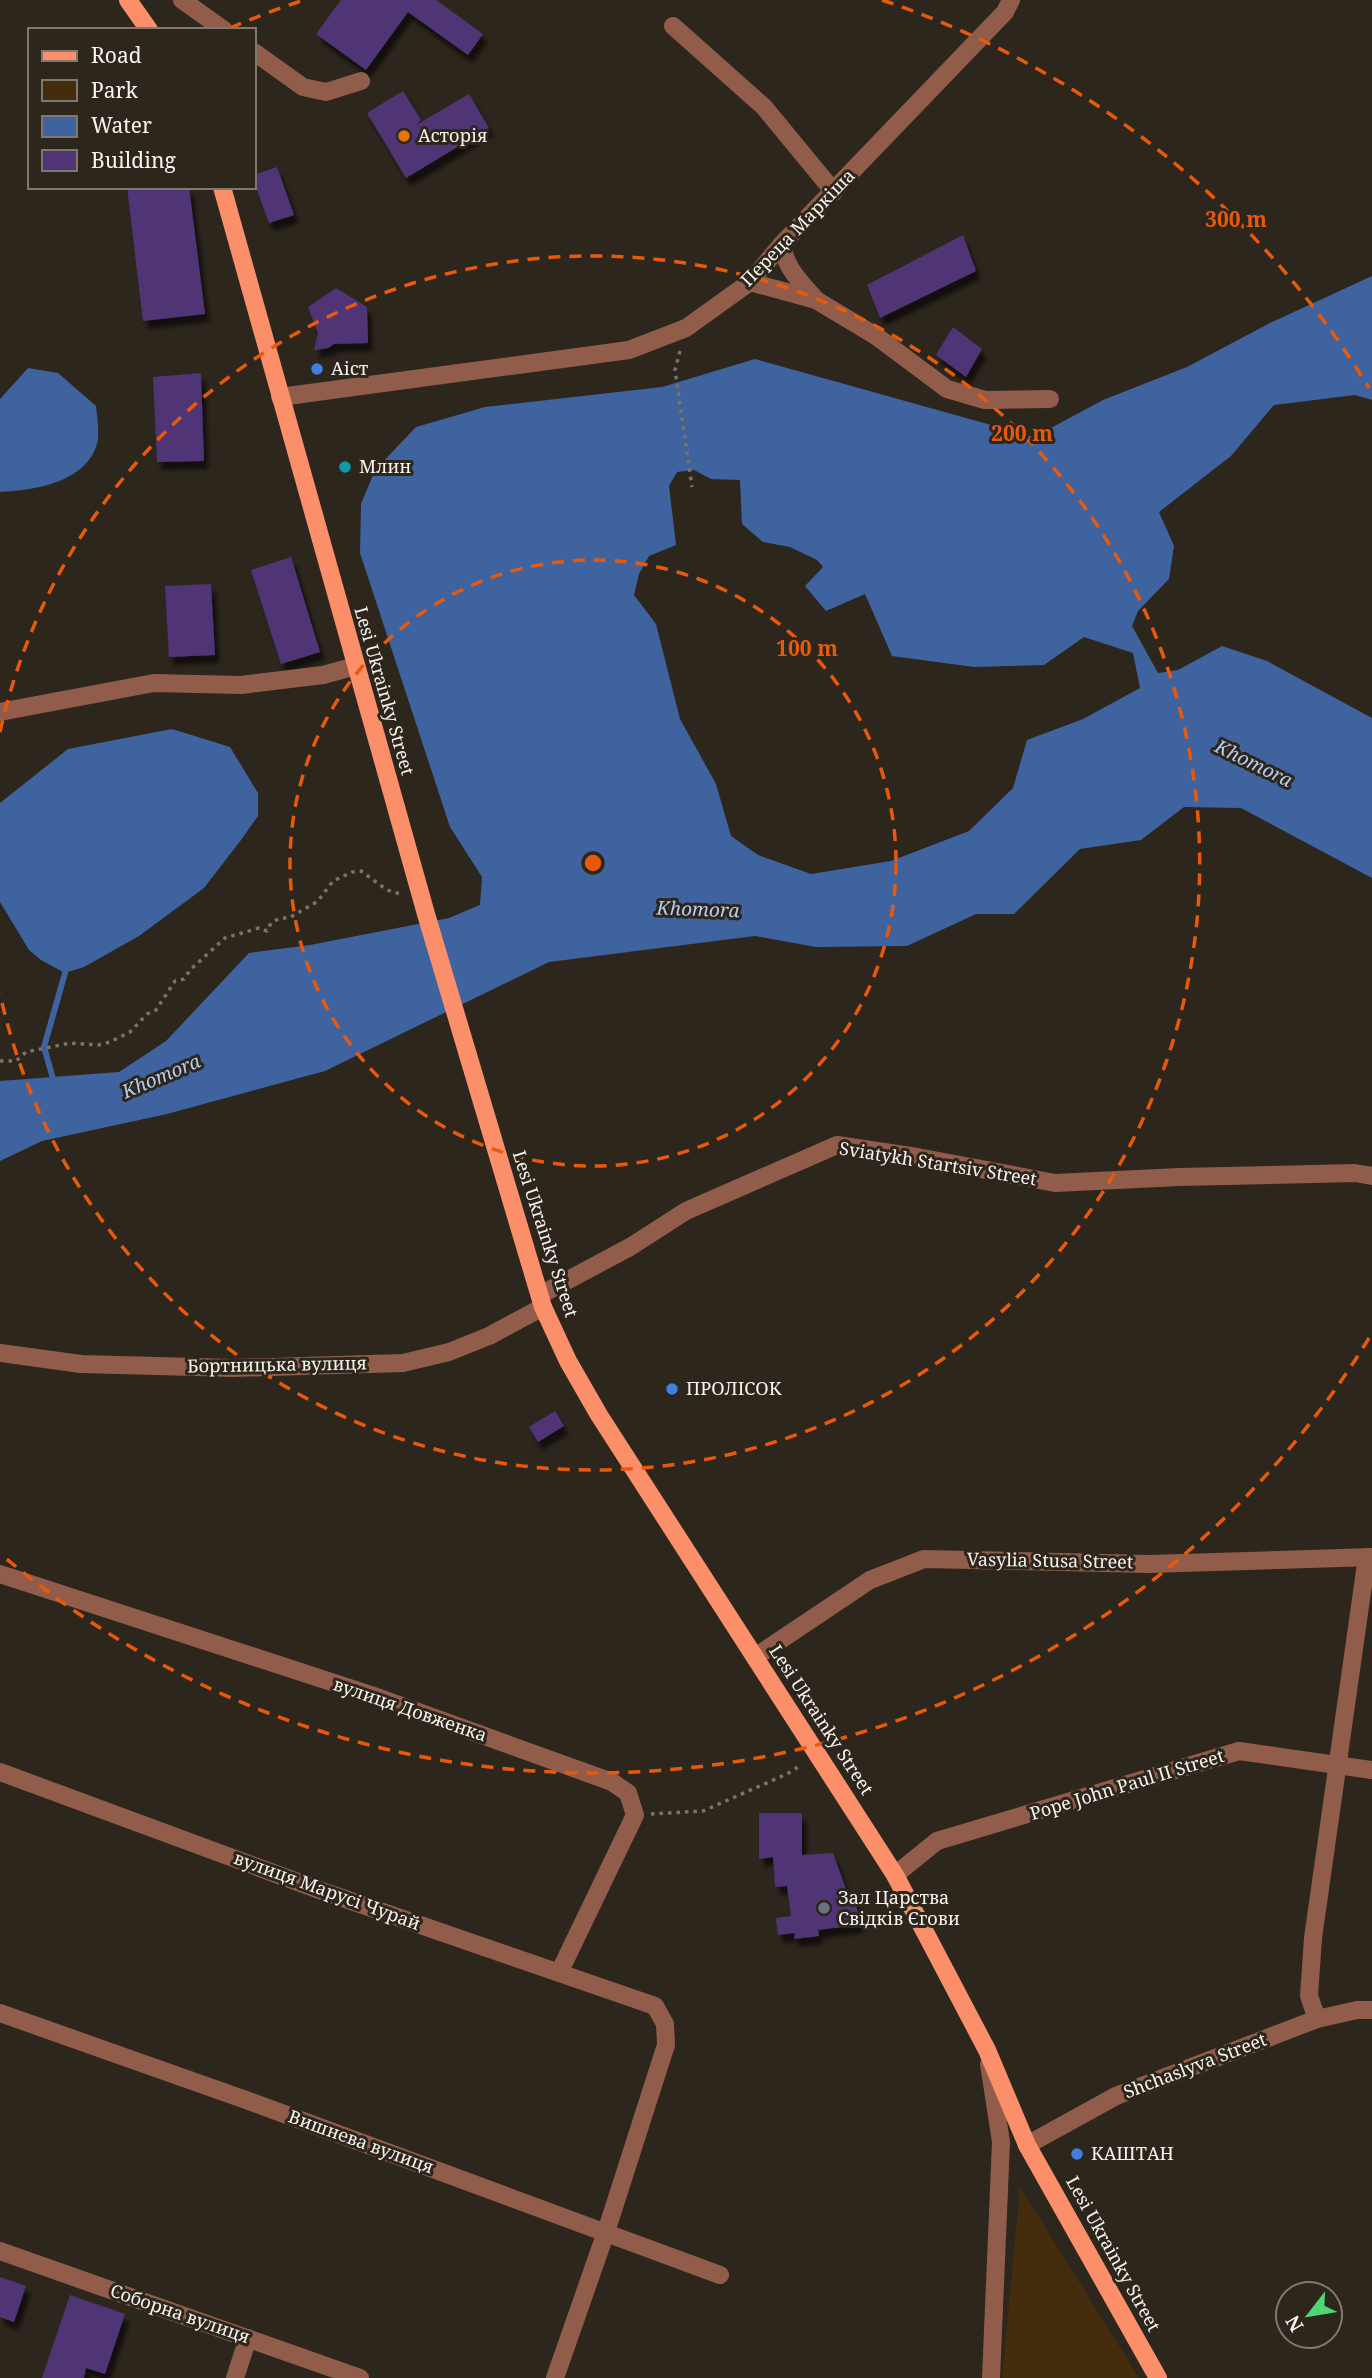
<svg xmlns="http://www.w3.org/2000/svg" width="1372" height="2378" viewBox="0 0 1372 2378" font-family="'Noto Serif',serif">
<style>
.green{fill:#432d0d}
.water{fill:#3e639f;fill-rule:evenodd}
.lines{fill:none;stroke-linecap:round;stroke-linejoin:round}
.stream{stroke:#3e639f;stroke-width:6}
.building{fill:#503574;filter:url(#shadow)}
.path{stroke:#79736b;stroke-width:3.5;stroke-dasharray:3.5 5;stroke-linecap:butt}
.minor{stroke:#915d4a;stroke-width:18}
.major{stroke:#fb8f69;stroke-width:18}
.ring{fill:none;stroke:#e8590c;stroke-width:3.5;stroke-dasharray:12 9}
.food-dot{fill:#e8710a;stroke:#2d261d;stroke-width:2.5}
.shop-dot{fill:#3f7fe0;stroke:#2d261d;stroke-width:2.5}
.culture-dot{fill:#0f9aa8;stroke:#2d261d;stroke-width:2.5}
.worship-dot{fill:#6b7280;stroke:#2d261d;stroke-width:2.5}
.labels{text-anchor:middle;stroke-width:6;stroke-linejoin:round;paint-order:stroke}
.poi-label{font-size:18px;fill:#f8f3ed;stroke:#2d261d;text-anchor:start}
.street-label{font-size:18px;fill:#f8f3ed;stroke:#2d261d}
.water-label{font-size:19px;font-style:italic;fill:#b7ccef;stroke:#2d261d}
.centre{fill:#e8590c;stroke:#2d261d;stroke-width:3.5}
.ring-label{font-size:21px;text-anchor:middle;font-weight:bold;fill:#e8590c;stroke:#2d261d;stroke-width:6;stroke-linejoin:round;paint-order:stroke}
</style>
<defs>
<filter id="shadow"><feDropShadow dx="4.5" dy="8" stdDeviation="2" flood-color="#0009"/></filter>
</defs>
<rect width="100%" height="100%" fill="#2d261d"/>
<polygon class="green" points="1020,2187 1139,2378 1002,2378"/>
<g class="water">
<path d="M 1372,276 L 1372,400 L 1355,395 L 1274,405 L 1231,456 L 1159,512 L 1174,546 L 1169,579 L 1138,611 L 1132,626 L 1158,673 L 1178,670 L 1222,646 L 1267,661 L 1372,718 L 1372,878 L 1241,808 L 1184,807 L 1141,840 L 1080,849 L 1014,914 L 976,914 L 907,946 L 816,947 L 755,936 L 549,962 L 325,1071 L 167,1114 L 42,1141 L 0,1161 L 0,1081 L 119,1072 L 166,1041 L 249,953 L 310,945 L 449,918 L 480,905 L 482,877 L 450,827 L 360,553 L 361,504 L 375,470 L 416,427 L 485,407 L 662,387 L 755,359 L 1034,437 L 1103,400 L 1187,367 L 1270,323 ZM 694,470 L 711,479 L 740,480 L 742,524 L 763,542 L 790,547 L 817,560 L 823,567 L 805,586 L 826,611 L 865,594 L 892,656 L 974,667 L 1044,665 L 1084,637 L 1133,653 L 1140,688 L 1083,719 L 1027,740 L 1013,788 L 969,831 L 891,861 L 811,874 L 758,855 L 731,836 L 716,784 L 680,719 L 656,624 L 634,595 L 639,574 L 649,556 L 676,545 L 669,486 L 677,472 Z"/>
<path d="M 28,368 L 58,373 L 96,406 C 97,416 99,429 98,439 C 90,482 36,490 0,492 L 0,399 Z"/>
<polygon points="172,729 230,747 258,793 258,816 241,840 204,888 139,936 84,967 65,973 41,960 29,950 0,902 0,803 68,749"/>
</g>
<g class="lines">
<polyline class="stream" points="54,1082 44,1047 65,973"/>
</g>
<g class="building">
<polygon points="341,0 436,0 483,34 468,55 408,12 366,70 316,34"/>
<polygon points="403,91 421,120 416,125 469,94 489,128 406,178 367,113"/>
<polygon points="277,167 294,215 269,223 254,182 254,175"/>
<polygon points="127,187 189,187 205,314 143,321"/>
<polygon points="963,235 976,271 880,318 867,285"/>
<polygon points="336,288 367,307 368,343 334,344 328,348 314,350 318,333 308,307"/>
<polygon points="953,327 982,349 966,377 936,355"/>
<polygon points="201,373 204,461 157,462 153,377"/>
<polygon points="291,557 320,652 281,664 251,570"/>
<polygon points="211,584 215,655 169,657 165,586"/>
<polygon points="555,1411 564,1426 538,1442 529,1427"/>
<polygon points="759,1813 802,1813 802,1855 833,1853 847,1892 855,1891 859,1925 818,1930 819,1936 794,1939 795,1933 778,1935 776,1918 791,1916 787,1886 775,1887 773,1857 759,1859"/>
<polygon points="0,2277 26,2286 14,2322 0,2317"/>
<polygon points="70,2295 125,2314 105,2374 86,2368 84,2378 42,2378"/>
</g>
<g class="lines">
<g class="path">
<polyline points="680,351 675,370 692,487"/>
<polyline points="0,1061 16,1061 26,1052 70,1043 98,1045 110,1042 130,1032 147,1014 156,1010 175,981 184,979 190,970 225,938 259,928 267,931 271,923 280,918 289,918 318,901 333,881 352,872 361,871 387,890 403,895"/>
<polyline points="651,1814 703,1811 787,1774 801,1765"/>
</g>
<g class="minor">
<polyline points="182,0 224,30"/>
<polyline points="673,26 764,107 834,192"/>
<polyline points="254,52 303,87 326,92 361,81"/>
<path d="M 782,244 C 785,268 801,282 816,300"/>
<polyline points="750,282 816,300 876,336 947,389 985,400 1050,399"/>
<polyline points="280,397 629,350 686,328 750,282 782,244 1005,12 1011,0"/>
<polyline points="0,712 154,683 241,685 323,675 356,666"/>
<polyline points="540,1295 630,1247 686,1211 837,1145 917,1157 1055,1183 1179,1177 1355,1173 1372,1176"/>
<polyline points="0,1353 81,1364 233,1368 403,1363 449,1352 489,1336 543,1307"/>
<polyline points="0,1574 371,1695 612,1782 628,1793 635,1815 559,1973"/>
<polyline points="755,1657 870,1580 924,1559 1149,1564 1372,1557"/>
<polyline points="0,1772 325,1892 655,2006 665,2024 666,2045 606,2232 555,2378"/>
<polyline points="895,1875 937,1841 1239,1751 1372,1770"/>
<polyline points="0,2013 246,2100 720,2275"/>
<polyline points="1317,2019 1309,1996 1313,1938 1367,1557"/>
<polyline points="989,2064 1001,2142 991,2378"/>
<polyline points="1027,2145 1116,2096 1317,2019 1357,2010 1372,2010"/>
<polyline points="0,2251 360,2378"/>
<polyline points="235,2378 248,2338"/>
</g>
<g class="major">
<polyline points="128,0 149,30"/>
<polyline points="222,187 426,914 543,1307 568,1361 599,1415 895,1875 987,2050 1027,2145 1158,2378"/>
</g>
</g>
<g class="ring">
<circle cx="593" cy="863" r="303"/>
<path d="M0 732A607 607 0 1 1 0 994"/>
<path d="M1369 1338A910 910 0 0 1 2 1555M230 28A910 910 0 0 1 304 0M882 0A910 910 0 0 1 1369 388"/>
</g>
<circle class="food-dot" cx="404" cy="136" r="7"/>
<g class="shop-dot">
<circle cx="317" cy="369" r="7"/>
<circle cx="672" cy="1389" r="7"/>
<circle cx="1077" cy="2154" r="7"/>
</g>
<circle class="culture-dot" cx="345" cy="467" r="7"/>
<circle class="worship-dot" cx="824" cy="1908" r="7"/>
<g class="labels">
<g class="poi-label">
<text x="418" y="142">Асторія</text>
<text x="331" y="375">Аіст</text>
<text x="359" y="473">Млин</text>
<text x="686" y="1395">ПРОЛІСОК</text>
<text x="838" y="1904">Зал Царства<tspan x="838" dy="21">Свідків Єгови</tspan></text>
<text x="1091" y="2160">КАШТАН</text>
</g>
<g class="street-label">
<text transform="translate(798 228) rotate(-46)" y="6">Переца Маркіша</text>
<text transform="translate(384 691) rotate(74)" y="6">Lesi Ukrainky Street</text>
<text transform="translate(938 1164) rotate(9)" y="6">Sviatykh Startsiv Street</text>
<text transform="translate(545 1234) rotate(72)" y="6">Lesi Ukrainky Street</text>
<text transform="translate(277 1365) rotate(-1)" y="6">Бортницька вулиця</text>
<text transform="translate(1050 1561) rotate(1)" y="6">Vasylia Stusa Street</text>
<text transform="translate(410 1710) rotate(19)" y="6">вулиця Довженка</text>
<text transform="translate(821 1720) rotate(57)" y="6">Lesi Ukrainky Street</text>
<text transform="translate(1127 1785) rotate(-17)" y="6">Pope John Paul II Street</text>
<text transform="translate(327 1891) rotate(20)" y="6">вулиця Марусі Чурай</text>
<text transform="translate(1195 2066) rotate(-21)" y="6">Shchaslyva Street</text>
<text transform="translate(361 2142) rotate(20)" y="6">Вишнева вулиця</text>
<text transform="translate(1113 2254) rotate(61)" y="6">Lesi Ukrainky Street</text>
<text transform="translate(180 2314) rotate(19)" y="6">Соборна вулиця</text>
</g>
<g class="water-label">
<text transform="translate(1254 763) rotate(26)" y="7">Khomora</text>
<text transform="translate(698 909) rotate(2)" y="7">Khomora</text>
<text transform="translate(161 1076) rotate(-23)" y="7">Khomora</text>
</g>
</g>
<circle cx="593" cy="863" r="10" class="centre"/>
<g class="ring-label">
<text x="1236" y="227">300 m</text>
<text x="1022" y="441">200 m</text>
<text x="807" y="656">100 m</text>
</g>
<rect x="28" y="28" width="228" height="161" fill="#2d261d" stroke="#7e7870" stroke-width="2"/>
<rect x="42" y="51" width="35" height="10" fill="#fb8f69" stroke="#7e7870" stroke-width="2"/>
<text x="91" y="63" font-size="21" fill="#f8f3ed">Road</text>
<rect x="42" y="80" width="35" height="21" fill="#432d0d" stroke="#7e7870" stroke-width="2"/>
<text x="91" y="98" font-size="21" fill="#f8f3ed">Park</text>
<rect x="42" y="116" width="35" height="21" fill="#3e639f" stroke="#7e7870" stroke-width="2"/>
<text x="91" y="133" font-size="21" fill="#f8f3ed">Water</text>
<rect x="42" y="150" width="35" height="21" fill="#503574" stroke="#7e7870" stroke-width="2"/>
<text x="91" y="168" font-size="21" fill="#f8f3ed">Building</text>
<g transform="translate(1309 2315) rotate(239)"><circle r="33" fill="#2d261d" stroke="#7e7870" stroke-width="2"/>
<path d="M0-5L12 26L0 18L-12 26Z" fill="#4fd675"/>
<text y="-10" font-size="19" font-weight="bold" text-anchor="middle" fill="#f8f3ed">N</text>
</g>
</svg>
